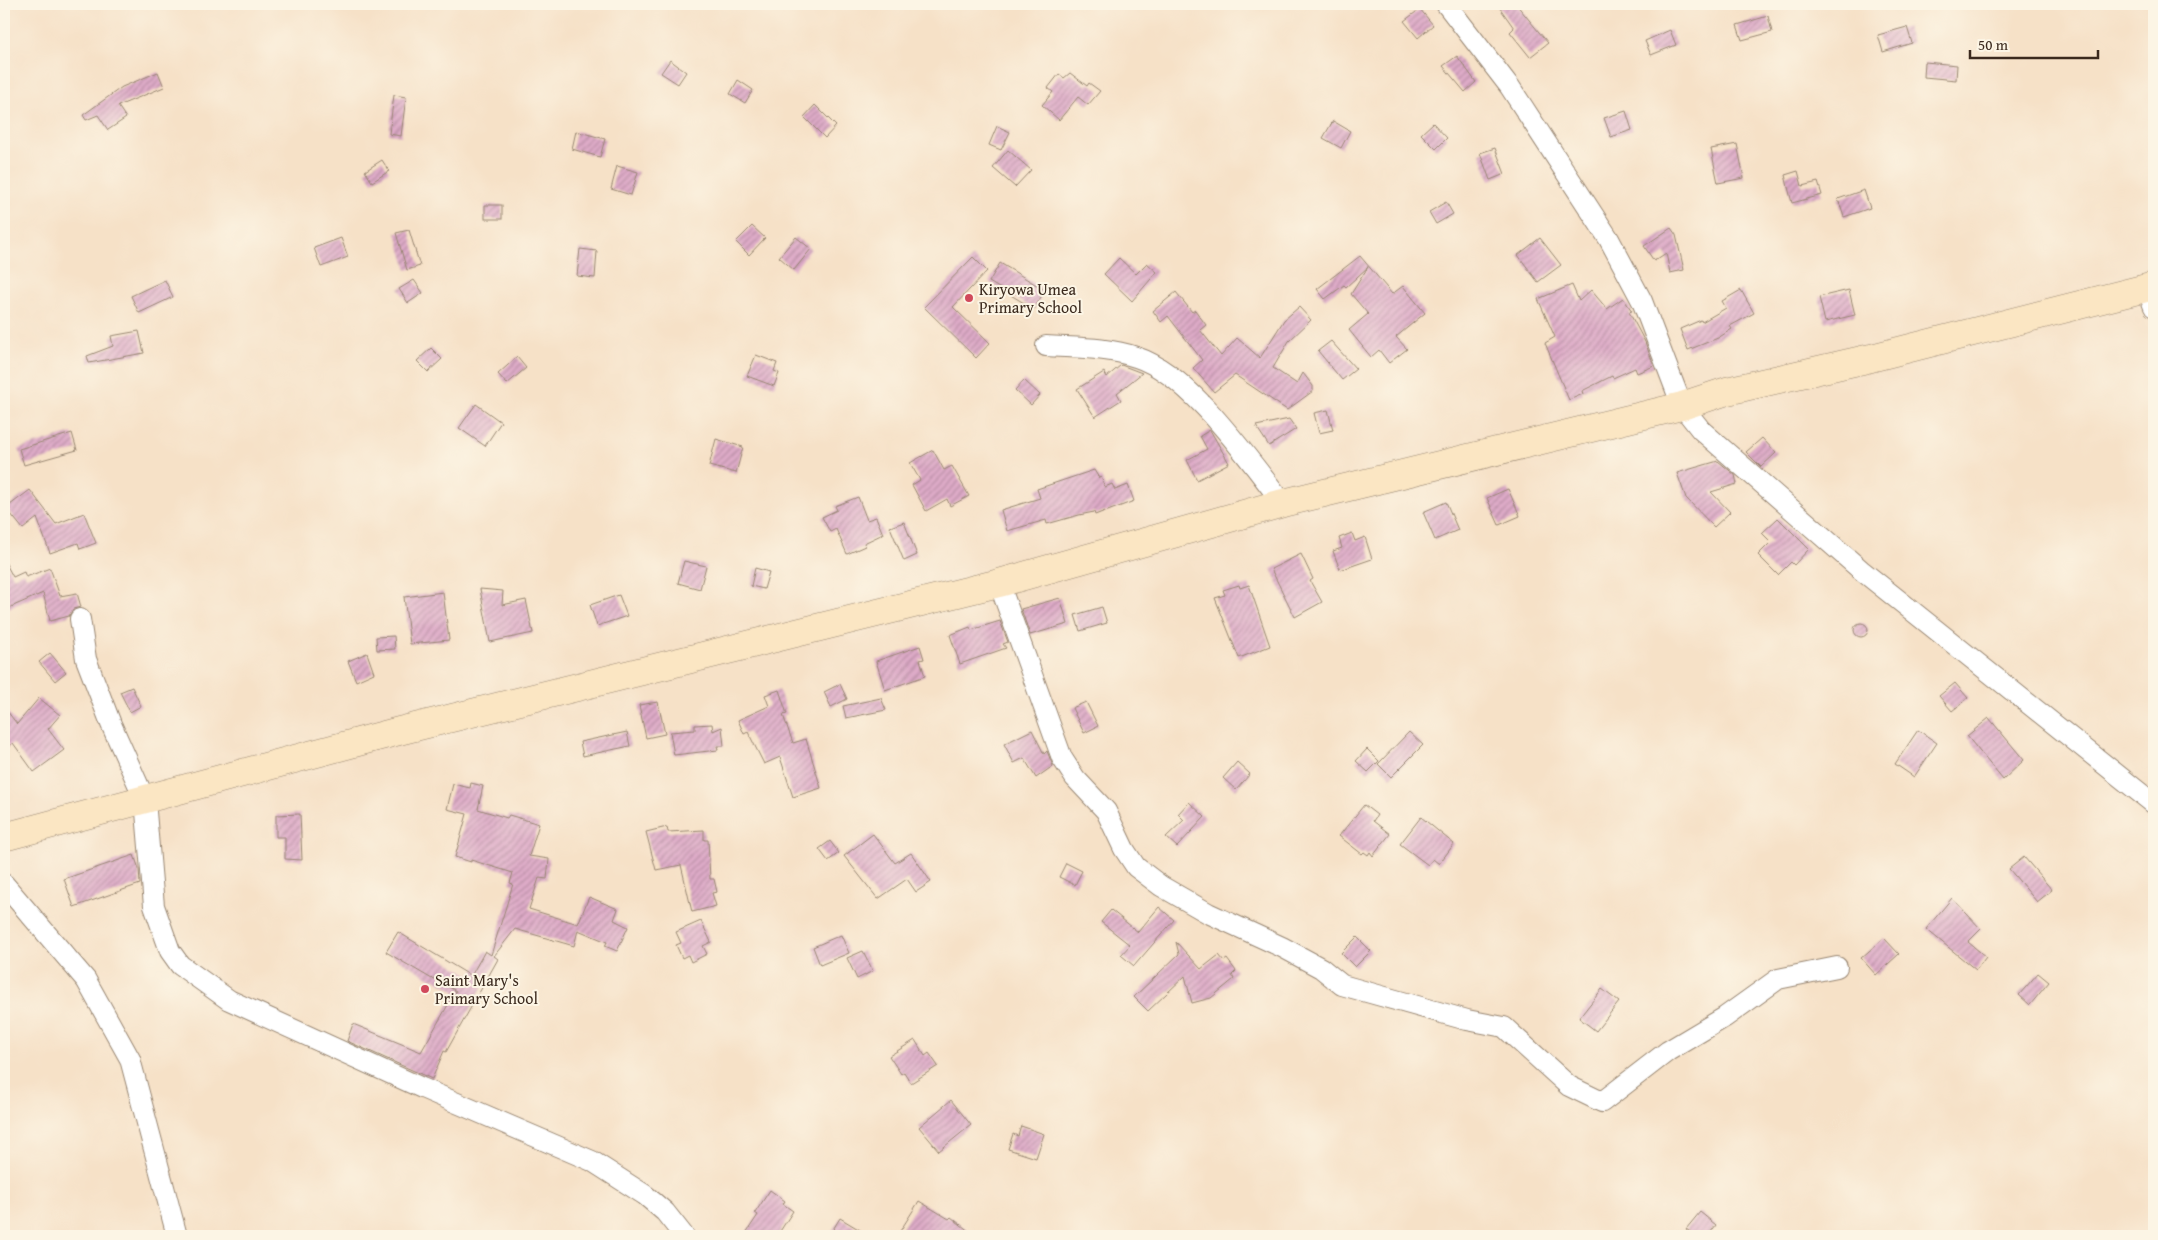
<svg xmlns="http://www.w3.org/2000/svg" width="2158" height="1240" viewBox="0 0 2158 1240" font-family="'Gentium Book Plus',serif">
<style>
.building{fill:url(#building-hatch)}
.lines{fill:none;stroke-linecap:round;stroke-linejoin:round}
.minor-casing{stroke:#988672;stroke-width:22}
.secondary-casing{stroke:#988672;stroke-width:29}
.minor{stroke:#fff;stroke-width:20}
.secondary{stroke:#fbe6c3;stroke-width:28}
.poi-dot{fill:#d1495b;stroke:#fcf5e5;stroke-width:2}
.labels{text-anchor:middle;stroke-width:4;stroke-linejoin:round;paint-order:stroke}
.poi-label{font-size:16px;fill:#3b2a1e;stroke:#fcf5e5;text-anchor:start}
</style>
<defs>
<pattern id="building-hatch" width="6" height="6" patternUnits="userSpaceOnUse" patternTransform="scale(1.25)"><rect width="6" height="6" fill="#deabc8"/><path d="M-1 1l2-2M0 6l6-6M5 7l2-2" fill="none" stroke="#b58ba2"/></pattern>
</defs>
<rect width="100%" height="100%" fill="#fcf5e5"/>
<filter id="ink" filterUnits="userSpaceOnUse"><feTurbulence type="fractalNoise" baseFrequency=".02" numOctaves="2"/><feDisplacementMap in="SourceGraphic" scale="10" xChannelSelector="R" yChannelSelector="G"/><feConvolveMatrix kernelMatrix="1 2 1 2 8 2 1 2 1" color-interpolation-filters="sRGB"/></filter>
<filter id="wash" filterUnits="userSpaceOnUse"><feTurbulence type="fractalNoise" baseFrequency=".0096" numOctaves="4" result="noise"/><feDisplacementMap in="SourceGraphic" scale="20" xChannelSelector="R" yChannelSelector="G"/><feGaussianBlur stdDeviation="1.12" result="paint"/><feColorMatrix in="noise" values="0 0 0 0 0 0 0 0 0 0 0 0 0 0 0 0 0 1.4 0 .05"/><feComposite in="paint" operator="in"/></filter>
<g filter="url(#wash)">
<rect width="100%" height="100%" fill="#f6e1c7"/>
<g id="blocks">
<g class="building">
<polygon points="1497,4 1516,4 1548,43 1530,57 1510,32 1514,28"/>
<polygon points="1420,9 1433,25 1418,38 1404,21"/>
<polygon points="1768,16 1772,32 1742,40 1737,25"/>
<polygon points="1907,27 1912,43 1883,52 1878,35"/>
<polygon points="1670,30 1676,45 1651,55 1645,41"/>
<polygon points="1457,56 1476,82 1465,92 1443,66"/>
<polygon points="670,60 686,72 678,84 661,73"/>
<polygon points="1925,62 1957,65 1956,80 1924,77"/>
<polygon points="158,72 164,87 118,106 126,118 108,130 98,115 86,120 83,115 122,87"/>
<polygon points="1070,73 1087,86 1089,83 1100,91 1088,105 1078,97 1059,120 1042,105 1053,92 1048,88 1059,74 1064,78"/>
<polygon points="738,80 753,90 745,103 730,94"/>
<polygon points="394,95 406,97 401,136 389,134"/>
<polygon points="815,105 836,126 825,138 804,117"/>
<polygon points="1626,111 1632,130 1611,137 1604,118"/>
<polygon points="1333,121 1350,131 1341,148 1323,138"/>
<polygon points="1433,123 1447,138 1436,149 1421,134"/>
<polygon points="997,126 1010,132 1001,150 989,145"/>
<polygon points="576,131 605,139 600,157 572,149"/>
<polygon points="1737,144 1744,178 1718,183 1711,149"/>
<polygon points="1495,148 1505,174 1490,180 1480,153"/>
<polygon points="1008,150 1031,170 1015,187 993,168"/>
<polygon points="382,160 389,171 372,182 365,171"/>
<polygon points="617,166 638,172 631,195 611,189"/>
<polygon points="1798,171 1802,186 1818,182 1822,195 1792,203 1785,175"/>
<polygon points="1864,190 1870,208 1844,217 1838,199"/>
<polygon points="1446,202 1453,214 1436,224 1429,212"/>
<rect x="485" y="205" width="17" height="14"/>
<polygon points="752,226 765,238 749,255 736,242"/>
<polygon points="1671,228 1676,235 1684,270 1670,273 1666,253 1654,261 1644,246"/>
<polygon points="409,230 420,266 407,270 396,233"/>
<polygon points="796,237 811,249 794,270 779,257"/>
<polygon points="341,238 348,257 321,267 314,248"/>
<polygon points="1540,238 1561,265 1538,282 1518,255"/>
<polygon points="580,249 597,251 595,278 577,276"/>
<polygon points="1360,256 1392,294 1403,286 1425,313 1396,337 1407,349 1389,363 1379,350 1371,357 1349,330 1368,314 1351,294 1368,267 1346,287 1344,285 1325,299 1317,289"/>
<polygon points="973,257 987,271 953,307 990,343 976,358 924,307"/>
<polygon points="1119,258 1136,274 1147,263 1157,272 1132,301 1104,274"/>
<polygon points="1000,263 1045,290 1034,309 989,282"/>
<polygon points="165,280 173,297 139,313 131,296"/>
<polygon points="414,280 423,293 408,303 399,289"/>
<polygon points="1572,285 1579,301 1591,290 1607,309 1623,298 1632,311 1629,312 1645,342 1654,366 1637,373 1635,368 1613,378 1612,376 1582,391 1583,394 1569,400 1545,343 1555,337 1538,299"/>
<polygon points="1741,290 1754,313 1730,326 1732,329 1718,338 1688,350 1680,329 1701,320 1702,322 1726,308 1722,301"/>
<polygon points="1849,290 1855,315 1825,322 1819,297"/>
<polygon points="1176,292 1192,312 1195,310 1206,325 1200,330 1221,356 1237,338 1260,358 1284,320 1299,307 1311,320 1289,341 1273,368 1297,384 1303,373 1313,386 1313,391 1287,410 1235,375 1214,392 1193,368 1202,360 1168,316 1161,322 1153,311"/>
<polygon points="139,331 144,353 89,363 87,356 113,346 111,336"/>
<polygon points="1331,341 1356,369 1342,380 1318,351"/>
<polygon points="431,348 442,359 428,372 417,361"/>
<polygon points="756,355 777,363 774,371 779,373 774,386 747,376"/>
<polygon points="517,357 526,368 507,384 498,374"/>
<polygon points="1121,365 1142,373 1117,393 1121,400 1095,417 1077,389 1104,372 1107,377"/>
<polygon points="1024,380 1040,395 1031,405 1015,390"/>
<polygon points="476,404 501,422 485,446 459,428"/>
<polygon points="1328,410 1333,430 1319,433 1314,413"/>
<polygon points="1289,419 1296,429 1269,446 1256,426"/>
<polygon points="1210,430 1229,463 1197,480 1187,460 1207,449 1200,436"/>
<polygon points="72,433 77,450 24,465 19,449"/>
<polygon points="1762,438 1776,453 1761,467 1746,452"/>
<polygon points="716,439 743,447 736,473 709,466"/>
<polygon points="933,450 944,470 952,466 969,496 950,506 947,499 926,511 912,485 920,480 910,463"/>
<polygon points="1718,461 1735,475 1737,484 1711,492 1730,512 1714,527 1686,498 1677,473"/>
<polygon points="1094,470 1099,478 1101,477 1105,487 1112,484 1115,490 1128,485 1134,501 1105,512 1105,511 1095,515 1094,512 1079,515 1047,524 1046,520 1007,531 1001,510 1040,498 1037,489"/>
<polygon points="1508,489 1520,516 1499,525 1487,498"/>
<polygon points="30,490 56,524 84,513 96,543 80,549 78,543 50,553 37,518 23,529 6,508"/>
<polygon points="858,497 867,520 876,517 883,534 864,543 865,546 847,554 836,529 830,532 822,517 837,510 835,506"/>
<polygon points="1446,502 1458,530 1435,540 1423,512"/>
<polygon points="1778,518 1809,549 1794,565 1791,562 1778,575 1758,555 1771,542 1762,533"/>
<polygon points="904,522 917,555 904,561 890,527"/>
<polygon points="1352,533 1355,541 1365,537 1372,559 1340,570 1333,551 1342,548 1339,538"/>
<polygon points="1301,554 1313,579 1310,581 1322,602 1295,617 1271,569"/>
<polygon points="4,560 13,577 24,572 26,577 50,568 60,596 77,593 81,607 73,609 69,616 50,621 43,593 4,610"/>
<polygon points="684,561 706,566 700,589 678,583"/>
<polygon points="755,568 769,572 764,589 751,586"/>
<polygon points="1239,585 1240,588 1249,585 1270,646 1239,658 1215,598 1225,595 1223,590"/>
<polygon points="480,589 503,591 502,605 526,600 533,633 490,642"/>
<polygon points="443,592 449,640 410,644 404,597"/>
<polygon points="619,595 627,616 597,626 590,605"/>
<polygon points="1060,598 1068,624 1030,635 1021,609"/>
<polygon points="1102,607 1107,623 1080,631 1075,615"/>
<polygon points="1000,621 1008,642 1003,644 1006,648 960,664 950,635 970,627 971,630"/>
<circle cx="1861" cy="630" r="7"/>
<polygon points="394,636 395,649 377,650 376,637"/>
<polygon points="920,646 924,659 920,660 925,676 885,690 876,661"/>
<polygon points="50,653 66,672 55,681 39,662"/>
<polygon points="367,653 374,673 356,681 348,661"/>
<polygon points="1955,683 1968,698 1952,711 1939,696"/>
<polygon points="840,684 847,699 831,707 824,692"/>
<polygon points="132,687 141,706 130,712 120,692"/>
<polygon points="779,690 787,714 783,715 793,743 806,739 821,788 793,797 780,757 764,764 748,732 744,734 738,720 769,706 765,695"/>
<polygon points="39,698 60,715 48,729 64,750 34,772 13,743 4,750 4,707 17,724"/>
<polygon points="881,698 886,710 846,718 843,706"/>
<polygon points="658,702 665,734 646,738 639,705"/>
<polygon points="1086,702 1098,726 1084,733 1072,708"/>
<polygon points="1989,718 2024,760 2003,780 1967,736"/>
<polygon points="712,724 713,731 722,727 724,746 717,746 718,750 674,755 670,732 695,730 695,725"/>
<polygon points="1032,730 1044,754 1047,751 1053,766 1036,778 1024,758 1014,763 1004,744"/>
<polygon points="1918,730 1937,743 1914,777 1895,764"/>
<polygon points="627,732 630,746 583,756 580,742"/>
<polygon points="1409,732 1423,745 1391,777 1378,764"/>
<polygon points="1367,749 1379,761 1368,772 1356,761"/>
<polygon points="1237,762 1250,774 1236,790 1223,778"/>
<polygon points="471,783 483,786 478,809 507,818 509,815 539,824 529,856 549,859 547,879 539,878 529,909 578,924 589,897 618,909 614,920 628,927 617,951 605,946 607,942 578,930 574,946 515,929 494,956 498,959 446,1052 444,1051 432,1079 347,1041 353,1024 421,1052 456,991 433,978 432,979 386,952 398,932 471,976 485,951 491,955 513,884 510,883 513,873 471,860 471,862 455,857 467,814 447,809 453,784 470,788"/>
<polygon points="1189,802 1205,817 1177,847 1166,837 1184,820 1178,814"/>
<polygon points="1364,805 1377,815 1373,821 1390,834 1373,856 1370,852 1368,855 1364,852 1362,854 1339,836"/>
<polygon points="300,814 302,860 285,859 285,837 276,837 276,815"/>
<polygon points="1421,817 1454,844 1439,864 1433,859 1428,865 1400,844"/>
<polygon points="667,827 668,832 704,830 704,840 708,840 710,879 714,879 717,892 712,893 716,906 692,912 681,865 656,870 646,832"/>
<polygon points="873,834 895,863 911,853 931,882 916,892 907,879 878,899 844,856"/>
<polygon points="830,841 839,853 828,861 819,849"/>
<polygon points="134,855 139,869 140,884 74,907 64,879"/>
<polygon points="2024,857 2052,890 2037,902 2009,869"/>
<polygon points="1066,863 1082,871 1075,885 1059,877"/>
<polygon points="1952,898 1981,929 1968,942 1986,957 1976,970 1926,929"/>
<polygon points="1159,907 1174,920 1134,966 1121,955 1130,945 1101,922 1111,910 1138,932"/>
<polygon points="701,921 711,942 703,946 707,954 691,962 688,955 682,958 676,945 681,943 676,932"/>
<polygon points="841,935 849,953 820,965 813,947"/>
<polygon points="1357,937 1371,951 1355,967 1341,953"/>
<polygon points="1884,938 1899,954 1876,975 1861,958"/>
<polygon points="1176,942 1201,969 1219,955 1224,961 1227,959 1236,971 1232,975 1234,979 1211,998 1192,1003 1185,976 1148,1011 1134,997 1179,954"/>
<polygon points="863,951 873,971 857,979 847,958"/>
<polygon points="2038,973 2049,982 2030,1005 2019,995"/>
<polygon points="1602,989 1619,1002 1596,1031 1579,1018"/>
<polygon points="915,1040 925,1056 929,1053 938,1066 911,1083 904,1072 901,1074 889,1056"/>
<polygon points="951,1100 971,1125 939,1151 919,1127"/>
<polygon points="1021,1126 1044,1134 1036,1158 1008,1149 1013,1134 1018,1136"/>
<polygon points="770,1190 785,1201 783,1204 793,1211 777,1236 744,1236 758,1215 755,1213"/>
<polygon points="919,1201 949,1219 951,1217 975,1236 897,1236"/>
<polygon points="1700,1212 1716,1225 1708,1236 1696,1236 1686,1229"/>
<polygon points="840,1218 870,1236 829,1236"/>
</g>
</g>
</g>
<g filter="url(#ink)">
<use href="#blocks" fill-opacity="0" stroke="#988672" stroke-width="1"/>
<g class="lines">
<defs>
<g id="minor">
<polyline points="1446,4 1510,87 1609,239 1642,301 1682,406 1701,430 1861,570 2154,804"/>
<polyline points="2147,288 2154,307"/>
<path d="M 1046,346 C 1076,348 1107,347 1136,357 C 1190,374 1248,459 1283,503"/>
<polyline points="999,583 1062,758 1075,778 1106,811 1124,849 1136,867 1161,886 1208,913 1282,947 1321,968 1342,985 1467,1020 1504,1027 1569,1086 1602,1102 1668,1051 1725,1017 1778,979 1837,967"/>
<polyline points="80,619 86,659 111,724 145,800 154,906 170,951 180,965 229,1000 422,1088 592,1161 645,1195 665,1212 684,1236"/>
<polyline points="4,884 86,980 130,1059 177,1236"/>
</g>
<polyline id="secondary" points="4,837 399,731 999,583 1283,503 1682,406 1727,391 1871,358 2154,286"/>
</defs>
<use href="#minor" class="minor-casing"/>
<use href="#secondary" class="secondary-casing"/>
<use href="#minor" class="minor"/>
<use href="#secondary" class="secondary"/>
</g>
</g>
<g class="poi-dot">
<circle cx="969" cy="298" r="5"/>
<circle cx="425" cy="989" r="5"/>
</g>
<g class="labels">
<g class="poi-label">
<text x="979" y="295">Kiryowa Umea<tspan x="979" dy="18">Primary School</tspan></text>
<text x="435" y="986">Saint Mary's<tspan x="435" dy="18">Primary School</tspan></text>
</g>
</g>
<rect width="2158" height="1240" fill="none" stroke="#fcf5e5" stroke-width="20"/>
<path d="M1970 50v8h128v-8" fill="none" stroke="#3b2a1e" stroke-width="2.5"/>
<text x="1978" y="50" font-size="15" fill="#3b2a1e" stroke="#fcf5e5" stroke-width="4" paint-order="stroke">50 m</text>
</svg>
